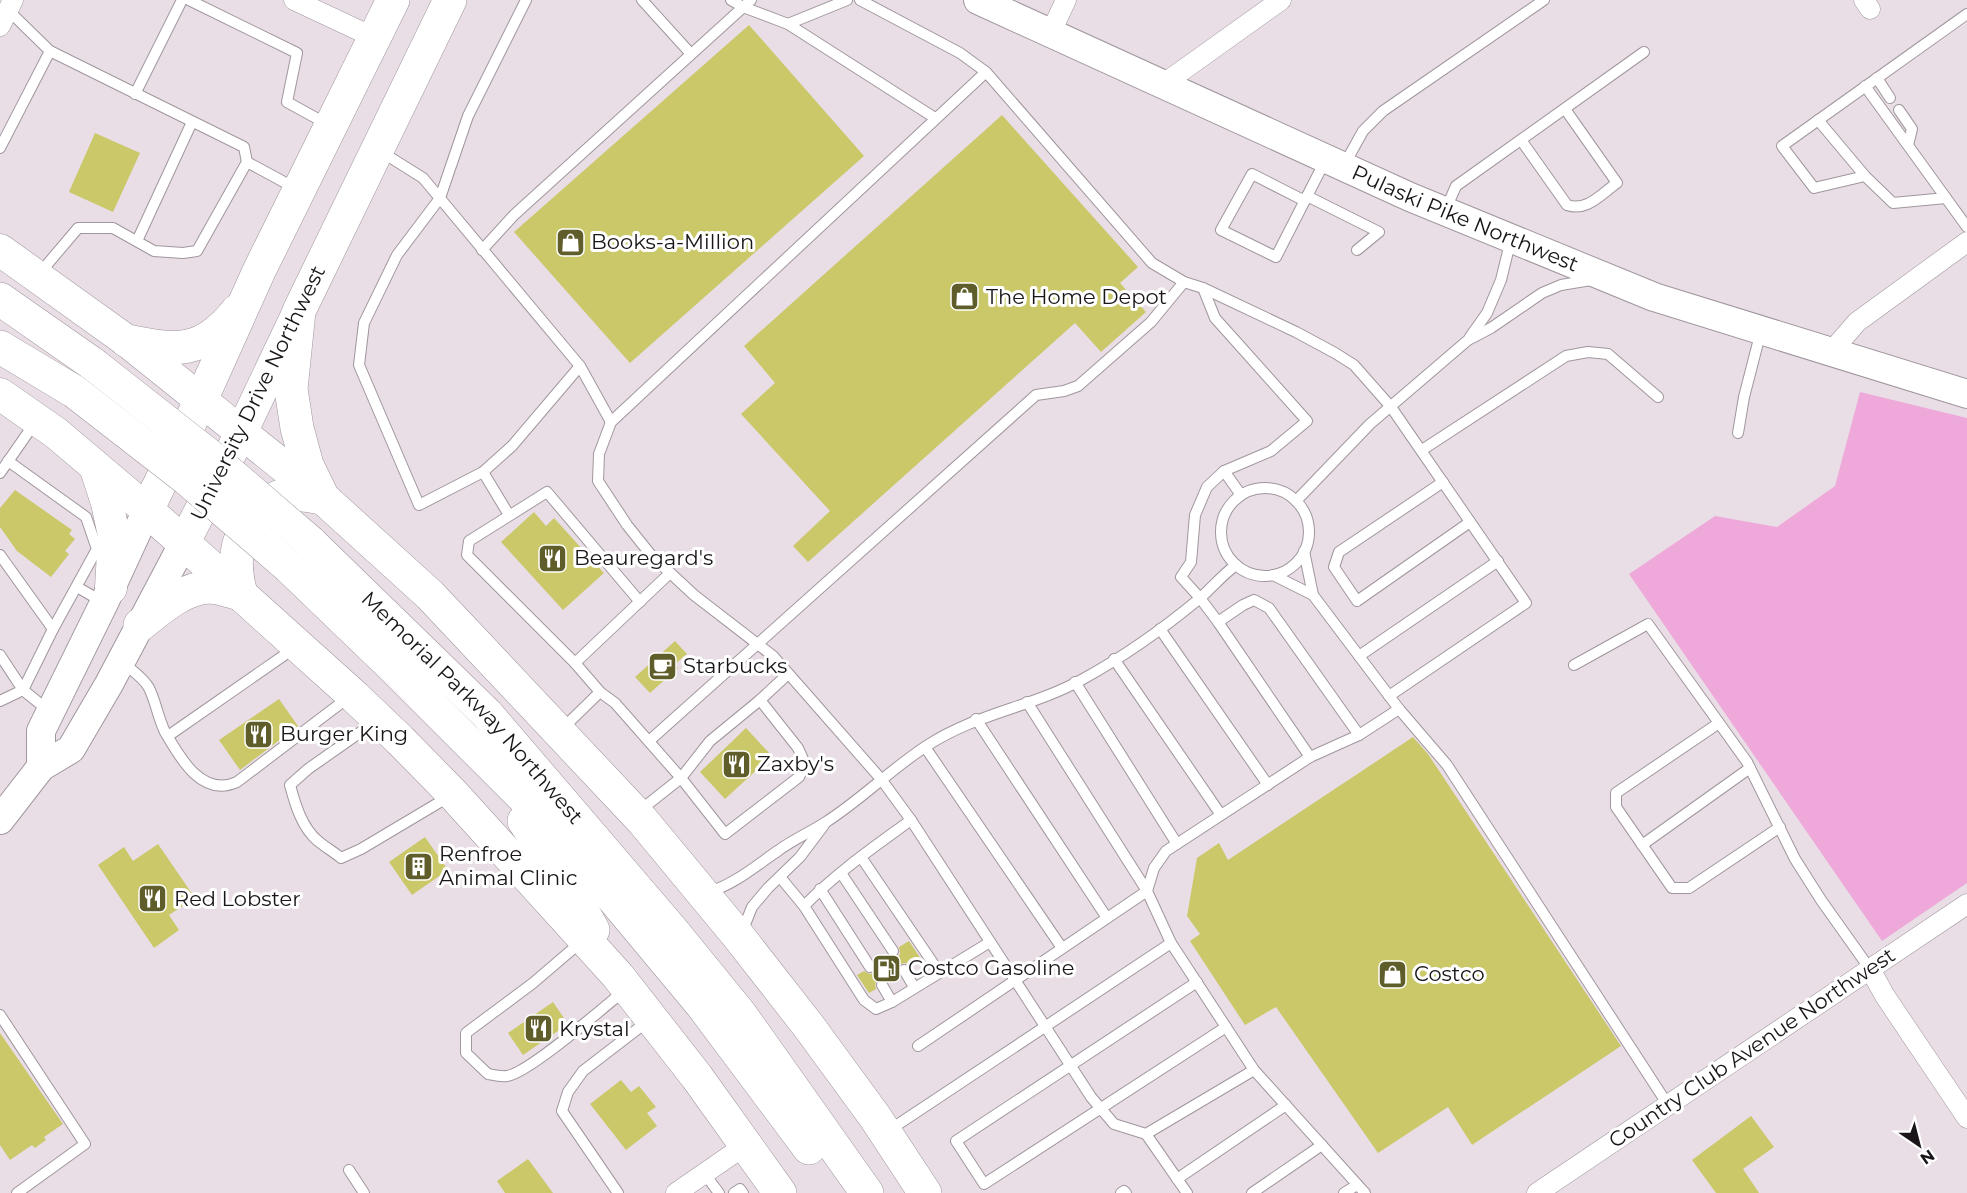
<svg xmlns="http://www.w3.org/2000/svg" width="1967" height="1193" viewBox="0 0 1967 1193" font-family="Montserrat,sans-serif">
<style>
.green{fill:#eea9da}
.building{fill:#cbc86a}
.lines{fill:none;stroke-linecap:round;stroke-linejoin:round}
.lane-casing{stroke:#a0969d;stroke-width:12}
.street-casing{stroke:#a0969d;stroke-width:21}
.secondary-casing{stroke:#a0969d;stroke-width:30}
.primary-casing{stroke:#a0969d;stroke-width:33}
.highway-casing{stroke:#a0969d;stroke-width:34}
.lane{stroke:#fff;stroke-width:10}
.street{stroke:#fff;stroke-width:20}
.secondary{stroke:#fff;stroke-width:28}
.primary{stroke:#fff;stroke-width:32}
.highway{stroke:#fff;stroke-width:33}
.highway-bridge-casing{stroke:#a0969d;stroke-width:34;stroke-linecap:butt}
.highway-bridge{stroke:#fff;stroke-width:33}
.labels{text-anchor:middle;stroke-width:6;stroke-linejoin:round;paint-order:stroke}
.street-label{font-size:21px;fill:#191518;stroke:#fff}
.poi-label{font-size:21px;fill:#191518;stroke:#fff;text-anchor:start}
</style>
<rect width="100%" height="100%" fill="#e9dee6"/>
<polygon class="green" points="1860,392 1967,418 1967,883 1882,941 1629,574 1715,516 1777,527 1835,486"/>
<g class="building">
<polygon points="749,25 864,156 630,363 514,232"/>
<polygon points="1002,115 1138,267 1120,283 1146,312 1101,352 1075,323 808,562 793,546 830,511 741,414 775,383 744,346"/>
<polygon points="95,133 140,153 113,212 69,192"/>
<polygon points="15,490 72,530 69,534 75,539 65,551 69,554 51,577 17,551 0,527 0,508"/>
<polygon points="534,512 546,526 554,518 604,573 563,610 501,542"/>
<polygon points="675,641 687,654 675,664 678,668 650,693 635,677"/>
<polygon points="279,699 298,726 240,770 219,740"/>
<polygon points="746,728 772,756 725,799 700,772"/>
<polygon points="1413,737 1428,754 1621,1046 1472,1145 1448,1107 1378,1153 1276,1007 1245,1025 1190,941 1200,934 1187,916 1197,858 1219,843 1228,860"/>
<polygon points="425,837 448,870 412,895 389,862"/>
<polygon points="158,844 195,898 169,915 179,930 154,948 98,865 124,847 133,861"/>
<polygon points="909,941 921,959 910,966 905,963 900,964 897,969 898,974 888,981 883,978 878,979 875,984 876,989 869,993 857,975 864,971 870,974 874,973 877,967 876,962 887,955 890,958 897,957 900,954 899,947"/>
<polygon points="553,1002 568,1024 523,1055 508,1033"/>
<polygon points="0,1033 63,1124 44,1137 46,1140 35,1148 32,1145 10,1160 0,1145"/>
<polygon points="621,1080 631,1092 639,1086 656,1107 647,1113 657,1126 626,1150 590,1104"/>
<polygon points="1751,1116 1774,1147 1743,1169 1759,1193 1716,1193 1692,1160"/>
<polygon points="528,1159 553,1193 505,1193 497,1181"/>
</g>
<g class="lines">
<defs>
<g id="lane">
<polyline points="189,0 297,53 287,102 327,124"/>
<polyline points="526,0 468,116 440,198 397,255 364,323 359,365 419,505 483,472 512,446 580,366"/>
<polyline points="642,0 691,54"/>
<polyline points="731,0 743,7 788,24 847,0"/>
<polyline points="860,0 960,53 986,72"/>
<polyline points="8,10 50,51 244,147 247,162 295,188"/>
<polyline points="788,24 935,118"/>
<polyline points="1877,78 1890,98"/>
<polyline points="1865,86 1946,198 1893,203 1865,176 1814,188 1782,146 1967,14"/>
<polyline points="135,94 182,0"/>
<polyline points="1899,110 1912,129 1908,145"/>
<polyline points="1818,120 1865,176"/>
<path d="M 1521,140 L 1567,205 C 1587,212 1601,194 1617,183 L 1565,109"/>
<polyline points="0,148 50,51"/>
<polyline points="380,151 423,178 580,366 611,422"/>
<polyline points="1343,167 1363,131 1383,111 1544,0"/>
<polyline points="1307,196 1379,232 1357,250"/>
<polyline points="1946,198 1967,227"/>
<polyline points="1305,201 1252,174 1221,230 1276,257 1326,159"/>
<polyline points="1445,211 1456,186 1644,52"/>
<polyline points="137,241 192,122"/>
<polyline points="482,250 514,215 751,0"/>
<polyline points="39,274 78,228 113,228 154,251 183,253 197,251 247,162"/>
<polyline points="1203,288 1215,318 1307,421 1271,451 1224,471 1207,487 1195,515 1191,562 1181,577 1200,598 1218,622"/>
<polyline points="1470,337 1487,313 1501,280 1511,239"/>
<polyline points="1738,433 1744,397 1761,331"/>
<polyline points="1422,450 1566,356 1588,352 1608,354 1658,397"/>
<polyline points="8,461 86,517 97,549 53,629"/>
<polyline points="1224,471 1241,495"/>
<polyline points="483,472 509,515"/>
<polyline points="0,473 36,421"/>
<polyline points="1443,482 1339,552 1334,567 1357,601 1470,522"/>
<circle cx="1265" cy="532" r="44"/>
<polyline points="1296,501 1370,424 1468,340 1491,328 1542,293 1561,285 1591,280"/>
<polyline points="1304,551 1313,595 1399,709 1447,765 1668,1105"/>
<polyline points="0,555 53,629 23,690 0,701"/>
<polyline points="1273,575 1313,595"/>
<polyline points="77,587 103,602"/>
<polyline points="1160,629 1268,785"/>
<polyline points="0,655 23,690 49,711"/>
<polyline points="1359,656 1498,561"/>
<polyline points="1114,659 1221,815"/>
<path d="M 122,662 C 130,669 144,678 149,688 C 156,702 158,718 165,732 C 180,758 202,798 237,782 L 349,697"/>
<polyline points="575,663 670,573"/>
<polyline points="1574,665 1648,624 1747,762 1795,859 1821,900 1870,969"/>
<polyline points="1075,682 1177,844"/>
<polyline points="760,700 788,674"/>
<polyline points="976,719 1107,918"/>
<path d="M 375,722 L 308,769 L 290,785 C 295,804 302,828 318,841 C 325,847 334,852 341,858 L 361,849 L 450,796"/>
<polyline points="1719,723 1616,793 1616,807 1672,888 1689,888 1780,827"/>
<polyline points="562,729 600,692"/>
<polyline points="168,736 296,647"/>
<polyline points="649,741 1036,395 1064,391 1078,386 1151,322 1184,282"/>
<polyline points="925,747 1062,948"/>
<polyline points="1310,757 1218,622 1243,605 1254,600 1269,608 1359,735"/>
<polyline points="638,812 681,778 710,741 760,700 798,748 805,764 799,777 725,834 681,778 615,703 600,692 575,663 467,555 469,541 547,492 640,602"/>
<polyline points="1642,845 1750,768"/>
<polyline points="861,857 939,972"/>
<polyline points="841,873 893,951"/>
<polyline points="780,877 804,906 864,1000 876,1009 892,1002 990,942"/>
<polyline points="820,889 870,967"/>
<path d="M 709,892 C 735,884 757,865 779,850 C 794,839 811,832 826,822 C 862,799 892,768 928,745 C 977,713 1033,707 1083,679 C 1123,657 1164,628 1199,599 C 1212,588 1222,575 1236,565"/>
<path d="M 804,906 C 836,873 874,847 911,820"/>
<polyline points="742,932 752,907 768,888 800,857 824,825"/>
<path d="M 581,942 L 533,983 L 466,1033 L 466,1053 L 488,1074 C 493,1075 501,1077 507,1076 C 529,1073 604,1007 625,990"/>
<polyline points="904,970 914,987"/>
<polyline points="1197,982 956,1141 984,1184 1226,1027"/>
<polyline points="882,985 892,1002"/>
<polyline points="0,1015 85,1144 17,1193"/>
<polyline points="918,1046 1147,891 1027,702"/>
<polyline points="1254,1070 1171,943 1147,891 1154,868 1166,851 1310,757 1359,735 1399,709"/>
<polyline points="888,1131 1171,943"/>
<polyline points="1146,1134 1187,1193"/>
<polyline points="349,1170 364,1193"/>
<polyline points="704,1173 719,1193"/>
<polyline points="1177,1179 1286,1105"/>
<polyline points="618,1193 562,1111 568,1092 583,1071 648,1021"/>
<polyline points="734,1193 740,1189 743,1193"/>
<polyline points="1121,1193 1124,1191 1126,1193"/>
<polyline points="1252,1193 1322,1145"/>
<polyline points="1344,1193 1357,1185"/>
<polyline points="1365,1193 1254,1070 1146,1134 1114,1124 1091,1097 911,820 881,779 773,656 694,595 651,555 627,525 598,481 599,454 611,422 986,72 1152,263 1184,282 1203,288 1296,332 1335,353 1354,365 1391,407 1526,603 1389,696"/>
</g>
<g id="street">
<polyline points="294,0 375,38"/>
<polyline points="1864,0 1870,9"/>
<polyline points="0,26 13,0"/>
<polyline points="1050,34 1066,0"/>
<polyline points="1162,85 1281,0"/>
<polyline points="1831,352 1857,322 1967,242"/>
<polyline points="1870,969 1885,996 1967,1118"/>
<polyline points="676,1193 747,1144"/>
<polyline points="1537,1193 1967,904"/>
</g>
<g id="secondary">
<path id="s1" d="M 978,0 L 1410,197 L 1654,297 L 1967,394"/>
<polyline points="41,767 41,731 104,603 147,510"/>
<polyline points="0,820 41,767 71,749 109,684 183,544"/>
</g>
<g id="primary">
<polyline points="0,250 127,341 323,498"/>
<polyline points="0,394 56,433 147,510"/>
<polyline points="95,466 107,503 114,535 111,588"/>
<polyline points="183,544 241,433 297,315"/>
</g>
<g id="highway">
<polyline points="393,0 259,271 201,400 147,510 355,697 400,740 453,794 618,976 697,1077 780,1193"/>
<polyline points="450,0 299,311 291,389 297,428 307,465 323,498 430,595 642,820 739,937 810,1028 875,1117 925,1193"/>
<polyline points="0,299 93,364"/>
<path d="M 127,341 C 176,351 202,355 237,311"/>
<polyline points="0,347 75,392"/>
<path id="s2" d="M 310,542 L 487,714 L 671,929 L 741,1015 L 867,1193"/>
<polyline points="289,567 392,666 536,810 577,855 702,1005 809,1148"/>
<path d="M 241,594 C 231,558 236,530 266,506 C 271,502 275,497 281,496 C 295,492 309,496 323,498"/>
<path d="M 140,625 C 159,610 183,588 209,587 C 219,587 231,592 241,594"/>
<polyline points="524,821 577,901 593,930"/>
</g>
</defs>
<use href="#lane" class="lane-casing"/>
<use href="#street" class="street-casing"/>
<use href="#secondary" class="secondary-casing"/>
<use href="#primary" class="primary-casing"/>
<use href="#highway" class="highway-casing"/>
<use href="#lane" class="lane"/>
<use href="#street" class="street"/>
<use href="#secondary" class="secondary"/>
<use href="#primary" class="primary"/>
<use href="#highway" class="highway"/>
<defs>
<g id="highway-bridge">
<polyline points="93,364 210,456 310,542"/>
<polyline points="75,392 187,479 289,567"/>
</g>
</defs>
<use href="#highway-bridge" class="highway-bridge-casing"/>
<use href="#highway-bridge" class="highway-bridge"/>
</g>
<defs>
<symbol id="shop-square" viewBox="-11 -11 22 22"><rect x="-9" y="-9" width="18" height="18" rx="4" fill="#5f5d2a" stroke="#fff"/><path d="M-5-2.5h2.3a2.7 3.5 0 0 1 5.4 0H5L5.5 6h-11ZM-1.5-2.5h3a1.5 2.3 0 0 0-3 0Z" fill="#fff"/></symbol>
<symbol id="restaurant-square" viewBox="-11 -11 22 22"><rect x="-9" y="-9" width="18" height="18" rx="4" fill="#5f5d2a" stroke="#fff"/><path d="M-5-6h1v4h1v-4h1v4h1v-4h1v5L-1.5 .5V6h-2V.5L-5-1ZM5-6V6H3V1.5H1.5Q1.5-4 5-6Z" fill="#fff"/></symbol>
<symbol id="cafe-square" viewBox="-11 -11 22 22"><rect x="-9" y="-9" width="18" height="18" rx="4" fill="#5f5d2a" stroke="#fff"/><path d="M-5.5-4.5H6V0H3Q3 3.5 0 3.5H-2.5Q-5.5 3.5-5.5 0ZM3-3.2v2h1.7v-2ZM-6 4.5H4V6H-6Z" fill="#fff"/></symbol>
<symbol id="building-square" viewBox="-11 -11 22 22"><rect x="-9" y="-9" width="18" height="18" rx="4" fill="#5f5d2a" stroke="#fff"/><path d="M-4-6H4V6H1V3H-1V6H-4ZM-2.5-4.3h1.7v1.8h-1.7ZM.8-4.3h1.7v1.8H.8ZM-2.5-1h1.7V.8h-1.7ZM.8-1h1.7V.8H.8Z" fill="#fff"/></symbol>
<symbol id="fuel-square" viewBox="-11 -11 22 22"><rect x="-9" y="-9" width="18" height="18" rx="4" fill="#5f5d2a" stroke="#fff"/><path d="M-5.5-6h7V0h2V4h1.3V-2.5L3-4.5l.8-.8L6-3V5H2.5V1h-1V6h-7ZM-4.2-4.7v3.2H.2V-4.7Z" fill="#fff"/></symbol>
</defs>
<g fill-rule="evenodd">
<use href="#shop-square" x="554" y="226" width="33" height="33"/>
<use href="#shop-square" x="948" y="280" width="33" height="33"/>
<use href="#restaurant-square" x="536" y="542" width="33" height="33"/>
<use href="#cafe-square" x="646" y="650" width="33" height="33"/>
<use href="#restaurant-square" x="242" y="718" width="33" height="33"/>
<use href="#restaurant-square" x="720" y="748" width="33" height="33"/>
<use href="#building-square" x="402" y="850" width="33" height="33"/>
<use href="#restaurant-square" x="136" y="882" width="33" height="33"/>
<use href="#fuel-square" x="870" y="952" width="33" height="33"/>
<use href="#shop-square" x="1376" y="958" width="33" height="33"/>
<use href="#restaurant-square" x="522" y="1012" width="33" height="33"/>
</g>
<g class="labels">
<g class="street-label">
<text dy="7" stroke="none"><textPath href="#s1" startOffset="534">Pulaski Pike Northwest</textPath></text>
<text transform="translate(258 393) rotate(-64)" y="7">University Drive Northwest</text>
<text dy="7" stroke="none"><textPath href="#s2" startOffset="232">Memorial Parkway Northwest</textPath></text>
<text transform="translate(1752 1048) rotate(-34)" y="7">Country Club Avenue Northwest</text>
</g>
<g class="poi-label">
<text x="591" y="249">Books-a-Million</text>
<text x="986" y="304">The Home Depot</text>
<text x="574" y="565">Beauregard's</text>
<text x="683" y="673">Starbucks</text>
<text x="280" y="741">Burger King</text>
<text x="757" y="771">Zaxby's</text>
<text x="439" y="861">Renfroe<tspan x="439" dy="24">Animal Clinic</tspan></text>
<text x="174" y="906">Red Lobster</text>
<text x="908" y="975">Costco Gasoline</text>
<text x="1414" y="981">Costco</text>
<text x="559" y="1036">Krystal</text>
</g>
</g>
<g transform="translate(1919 1145) rotate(145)" stroke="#ffffff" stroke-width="4.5" paint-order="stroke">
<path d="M0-4.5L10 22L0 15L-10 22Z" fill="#191518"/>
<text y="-9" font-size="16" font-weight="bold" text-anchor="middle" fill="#191518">N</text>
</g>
</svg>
